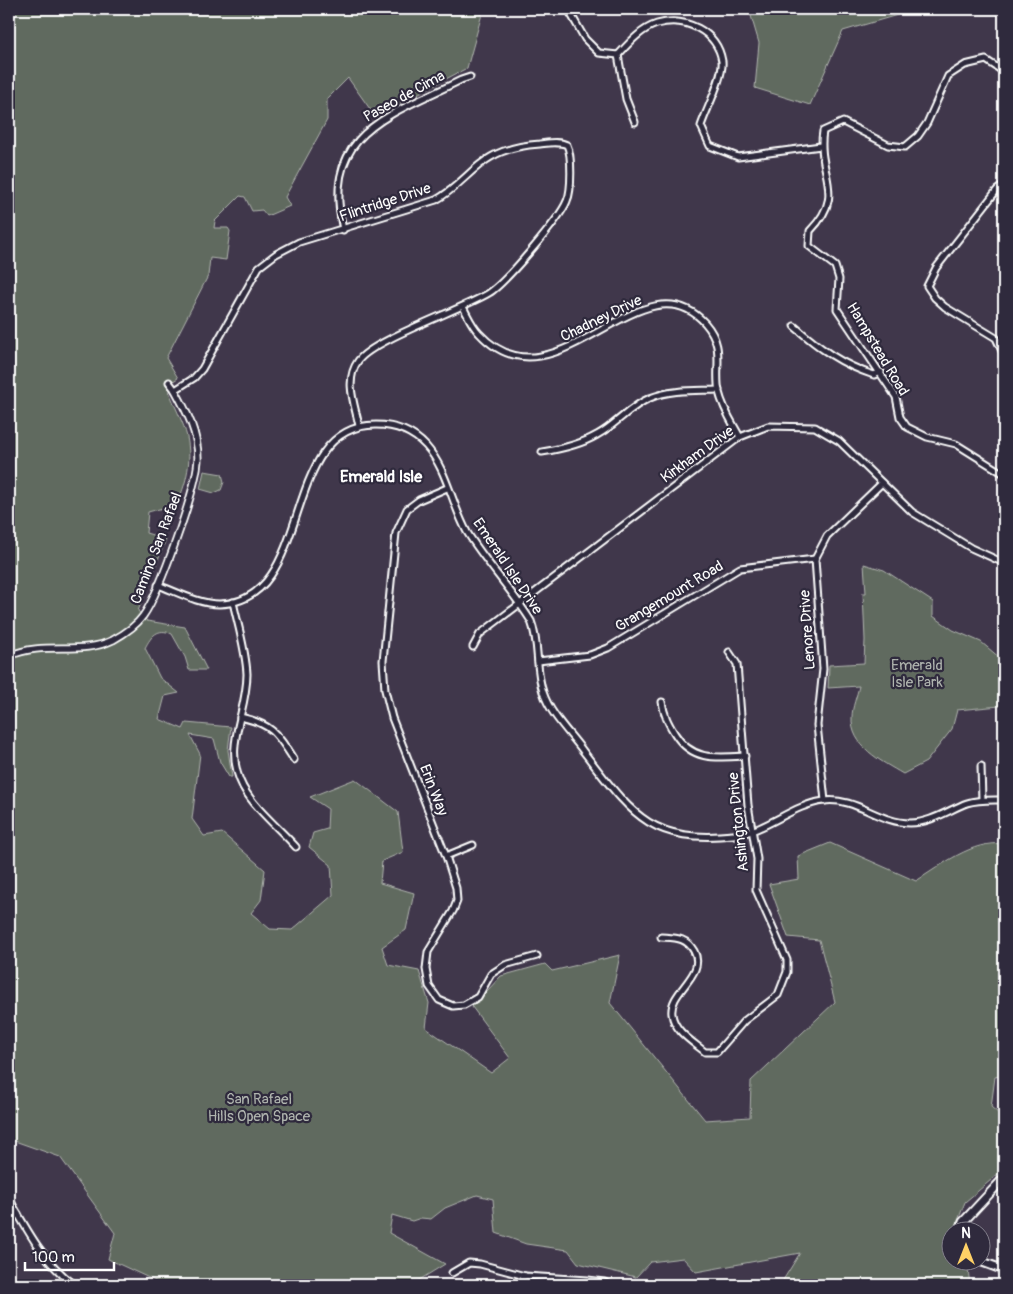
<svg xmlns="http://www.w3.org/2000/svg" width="1013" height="1294" viewBox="0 0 1013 1294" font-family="Pangolin,sans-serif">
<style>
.green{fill:#616b5f;stroke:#b0b5af}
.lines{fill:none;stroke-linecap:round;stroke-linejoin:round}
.minor-casing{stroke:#fff;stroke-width:9}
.tertiary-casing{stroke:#fff;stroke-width:9}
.secondary-casing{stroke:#fff;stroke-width:11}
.minor{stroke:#2f2a3d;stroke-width:5}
.tertiary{stroke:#2f2a3d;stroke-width:5.5}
.secondary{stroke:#2f2a3d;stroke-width:7}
.labels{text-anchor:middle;stroke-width:4.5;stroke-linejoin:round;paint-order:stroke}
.street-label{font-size:15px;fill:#fff;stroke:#2f2a3d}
.park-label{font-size:15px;fill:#b0b5af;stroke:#2f2a3d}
.neighbourhood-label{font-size:16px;font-weight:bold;fill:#fff;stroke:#2f2a3d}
</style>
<rect width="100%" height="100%" fill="#40374b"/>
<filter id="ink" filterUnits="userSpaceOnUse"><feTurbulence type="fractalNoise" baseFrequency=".02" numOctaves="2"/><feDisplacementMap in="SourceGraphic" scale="10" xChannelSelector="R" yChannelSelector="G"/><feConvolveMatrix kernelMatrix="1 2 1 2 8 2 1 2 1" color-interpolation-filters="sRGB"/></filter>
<g filter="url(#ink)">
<g class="green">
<path d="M 9,9 L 472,9 L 482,14 L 467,68 L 375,116 L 348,78 L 327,99 L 327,120 L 285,197 L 290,206 L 267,216 L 262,210 L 252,211 L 245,197 L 240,196 L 215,221 L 214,228 L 228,228 L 230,231 L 226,260 L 210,258 L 208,276 L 166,358 L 178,378 L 167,385 C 171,398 177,410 182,422 C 193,447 190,474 179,499 L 163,508 L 148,512 L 146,533 L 166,539 L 138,611 L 147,621 L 185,627 L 207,670 L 189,670 L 185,657 L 172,634 C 158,627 151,636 145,648 L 160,678 L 179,693 L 165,696 L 159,719 L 183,729 L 186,723 L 231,727 L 228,750 L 232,777 L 229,777 L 220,762 L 214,739 L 190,735 L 200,754 L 192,819 L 204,836 L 222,833 L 265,870 L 261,900 L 251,913 L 270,929 L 292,930 L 333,895 L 331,865 L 309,847 L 313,833 L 327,829 L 328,809 L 310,797 L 355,779 L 398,812 L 403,852 L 382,861 L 380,883 L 414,893 L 406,930 L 382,947 L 388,965 L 419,971 L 429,1003 L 426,1028 L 491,1073 L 510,1058 L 472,1007 L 501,976 L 545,964 L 552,971 L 620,955 L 610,1003 L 705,1120 L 750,1117 L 751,1081 L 835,1002 L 819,940 L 788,937 L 769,884 L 799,879 L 798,856 L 830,843 L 916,881 C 942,865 972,840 1004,844 L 1004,1075 L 995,1077 L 991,1107 L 1004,1118 L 1004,1169 L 965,1202 L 954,1231 L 950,1232 L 950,1262 L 967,1262 L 970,1285 L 780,1285 L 800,1253 L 696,1272 L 683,1258 L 650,1262 L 636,1277 L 578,1263 L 568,1250 L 526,1244 L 496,1233 L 493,1199 L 477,1195 L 445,1208 L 431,1219 L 421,1218 L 412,1221 L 392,1215 L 389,1233 L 445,1264 L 416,1282 L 415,1285 L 164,1285 L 108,1259 L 115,1233 L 60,1157 L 9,1139 Z"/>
<polygon points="749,9 797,9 801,12 819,9 908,9 911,11 843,31 810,105 755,88 759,43"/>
<polygon points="204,471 222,474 224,482 221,490 214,493 200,489"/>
<path d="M 864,564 L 884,570 L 933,602 L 933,616 L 953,630 L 981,642 L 1000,658 L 1004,665 L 1004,702 L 1000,706 L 957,710 L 952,729 L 926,762 L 903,774 C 881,761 850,746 852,717 C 852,707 857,696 859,686 L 828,688 L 829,665 L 864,663 L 865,640 L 863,593 L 866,593 Z"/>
</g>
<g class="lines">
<defs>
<g id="minor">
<polyline points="568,9 585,39 599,53 618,55"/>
<path d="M 618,55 C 629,43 641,29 657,24 C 685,16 717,31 722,61 C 724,76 706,110 701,126 L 710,146 L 738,157 L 821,146"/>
<polyline points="618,55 626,99 635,122"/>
<path d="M 1004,72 L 986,60 L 965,65 L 948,76 L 927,123 L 918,136 L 905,147 L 888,145 L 843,122 L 823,131 C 816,175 848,192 810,231 L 809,246 L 835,266 L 839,279 L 837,309 L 896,397 L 900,417 L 907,427 L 927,437 L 956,444 L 1004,474"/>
<polyline points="1004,185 997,190 936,268 927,286 935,298 945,307 996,338 1004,355"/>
<path d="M 343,230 C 321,132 389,116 461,80 L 470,77"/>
<path d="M 463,307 C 468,316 472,326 479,333 C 555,416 641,252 705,323 C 726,347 714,367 719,392 C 723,409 732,422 740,437"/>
<path d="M 794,326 C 819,348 842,365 874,375 L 881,372"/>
<path d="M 169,382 L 175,390 L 194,378 L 202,369 L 259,267 L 276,254 L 299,242 L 436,200 C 457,189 471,168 491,157 C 505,149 524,145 540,144 C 549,143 559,141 567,145 C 572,155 572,190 567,201 C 560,219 505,283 489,293 C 461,310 372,340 358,361 C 344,381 355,405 359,426"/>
<path d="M 542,452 C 561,449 580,445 597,435 C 616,425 630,406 650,398 C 672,389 695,391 719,390"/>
<polyline points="447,488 419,500 407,509 396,533 383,661 385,690 392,718 446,856 456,888 457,901 453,911 428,952 426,969 429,986 439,1000 453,1006 464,1005 478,997 491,974 505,965 537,956"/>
<path d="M 158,585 C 177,592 199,604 219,604 C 317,602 277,425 376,425 C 395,425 413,432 426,446 C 447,469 452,505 467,532 C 486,563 512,590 531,621 C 540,644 535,669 543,692 C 550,714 569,732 583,751 C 630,811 648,844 733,835 C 766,832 791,805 824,801 C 856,797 879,823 910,823 C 931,823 948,810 967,803 C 979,799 992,800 1004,800"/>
<path d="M 233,602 C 238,625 246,651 247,674 C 247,714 222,747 243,787 C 256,810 279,828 296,847"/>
<polyline points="473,647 480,634 740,437 768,426 815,427 839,441 912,512 971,548 1004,563"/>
<polyline points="538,661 590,655 608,648 740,568 815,559"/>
<path d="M 662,702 C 664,715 668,723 675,734 C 692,761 716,758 745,756"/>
<path d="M 240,717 C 272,724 277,733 294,760"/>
<polyline points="981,766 982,800"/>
<polyline points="825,801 817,725 823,669 815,559 827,536 882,483"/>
<polyline points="446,856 473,845"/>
<path d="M 661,937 C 676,938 686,937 694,951 C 707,975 669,991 672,1014 C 674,1031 693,1042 705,1052 L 717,1052 L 744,1021 L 778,995 L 787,972 L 787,960 L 756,890 L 757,859 L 748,805 L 737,664 L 729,652"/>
<path d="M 9,1198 C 27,1230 44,1263 75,1285"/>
<polyline points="9,1220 18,1214"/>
<polyline points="452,1273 469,1263 480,1264 525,1276 588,1280 604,1282 611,1285"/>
<polyline points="515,1285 525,1276"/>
</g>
<path id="tertiary" d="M 9,656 C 45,640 80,656 113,640 C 124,634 136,626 143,616 C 159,594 198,485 198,458 C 198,433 187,412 175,390"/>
<g id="secondary">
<polyline points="960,1232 963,1222 1004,1178"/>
<polyline points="980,1261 1004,1270"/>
</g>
</defs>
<use href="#minor" class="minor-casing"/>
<use href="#tertiary" class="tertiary-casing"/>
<use href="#secondary" class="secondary-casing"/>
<use href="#minor" class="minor"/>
<use href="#tertiary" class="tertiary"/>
<use href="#secondary" class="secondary"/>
</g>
</g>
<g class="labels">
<g class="street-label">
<text transform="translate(404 96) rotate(-29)" y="5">Paseo de Cima</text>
<text transform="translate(385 202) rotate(-18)" y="5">Flintridge Drive</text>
<text transform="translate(601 318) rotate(-26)" y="5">Chadney Drive</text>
<text transform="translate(878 349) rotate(59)" y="5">Hampstead Road</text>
<text transform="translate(697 454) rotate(-36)" y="5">Kirkham Drive</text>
<text transform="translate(156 548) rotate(-69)" y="5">Camino San Rafael</text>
<text transform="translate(508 566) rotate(56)" y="5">Emerald Isle Drive</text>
<text transform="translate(669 596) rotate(-31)" y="5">Grangemount Road</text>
<text transform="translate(807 630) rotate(-94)" y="5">Lenore Drive</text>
<text transform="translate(434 790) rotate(69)" y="5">Erin Way</text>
<text transform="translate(738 822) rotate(-96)" y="5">Ashington Drive</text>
</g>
<g class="park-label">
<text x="917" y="670">Emerald<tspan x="917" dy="17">Isle Park</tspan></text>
<text x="259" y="1104">San Rafael<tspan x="259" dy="17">Hills Open Space</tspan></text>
</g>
<g class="neighbourhood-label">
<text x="381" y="482">Emerald Isle</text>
</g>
</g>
<rect width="1013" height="1294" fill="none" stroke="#2f2a3d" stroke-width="30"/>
<rect x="15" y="15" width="983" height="1264" fill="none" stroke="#fff" stroke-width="2" filter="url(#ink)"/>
<g transform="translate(966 1246)"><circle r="24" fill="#2f2a3d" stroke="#827f8b"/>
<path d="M0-4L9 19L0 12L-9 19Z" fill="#ffd166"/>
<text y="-8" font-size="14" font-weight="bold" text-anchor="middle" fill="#ffffff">N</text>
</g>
<path d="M25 1262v8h89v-8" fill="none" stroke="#ffffff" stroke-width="2.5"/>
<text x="32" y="1262" font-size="15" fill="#ffffff" stroke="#2f2a3d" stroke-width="4" paint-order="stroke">100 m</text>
</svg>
